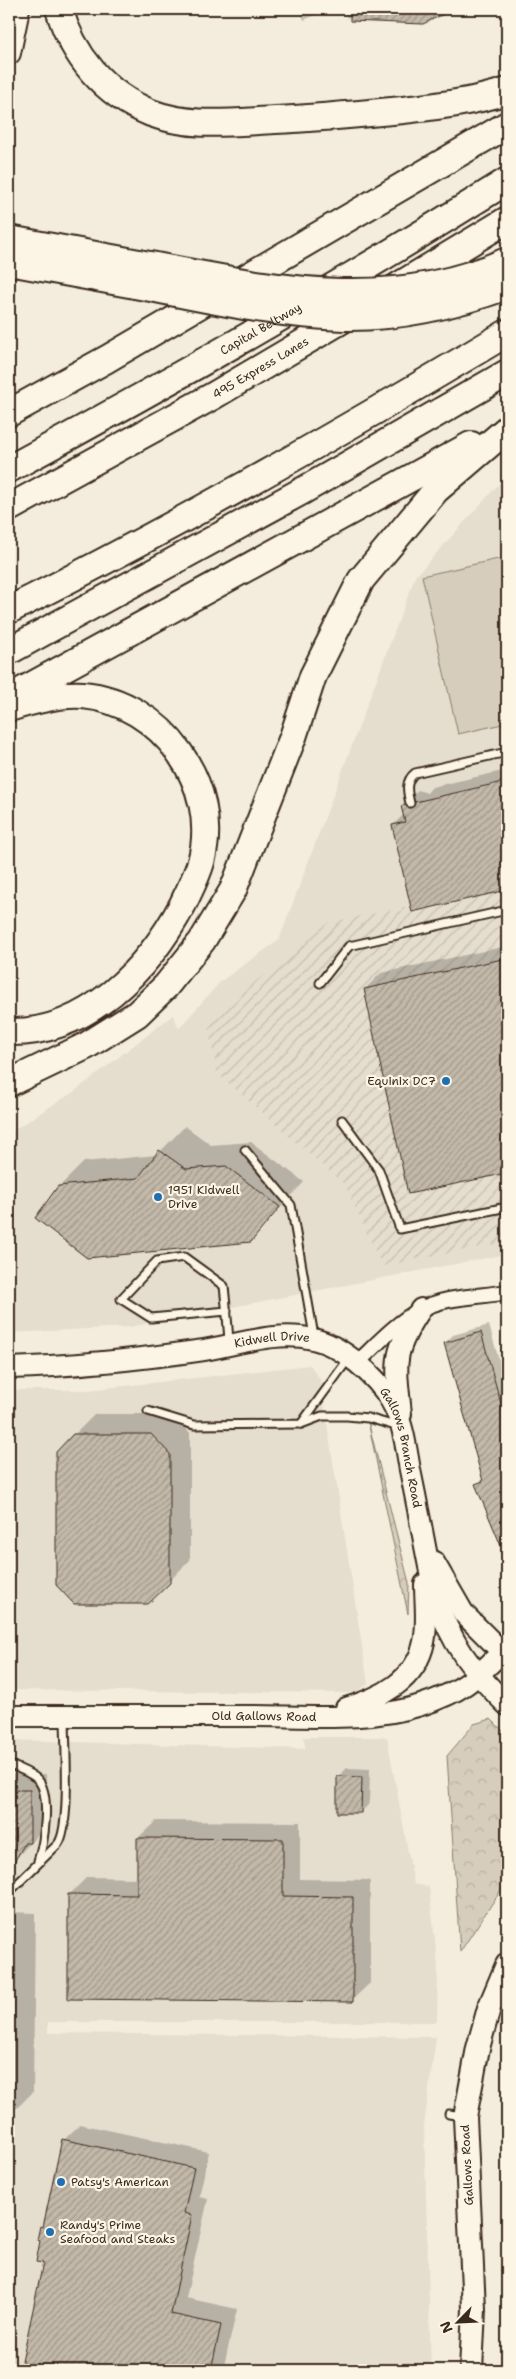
<svg xmlns="http://www.w3.org/2000/svg" width="516" height="2379" viewBox="0 0 516 2379" font-family="'Shantell Sans',sans-serif">
<style>
.built{fill:#e5ddce}
.industrial{fill:url(#industrial-furrows)}
.green{fill:#d6cdbd;stroke:#887c6e}
.forest{fill:url(#forest-crowns);stroke:#887c6e}
.shadow{fill:#0003}
.building{fill:url(#building-hatch);stroke:#3b2a1e}
.lines{fill:none;stroke-linecap:round;stroke-linejoin:round}
.lane-casing{stroke:#3b2a1e;stroke-width:11}
.street-casing{stroke:#3b2a1e;stroke-width:18}
.secondary-casing{stroke:#3b2a1e;stroke-width:24}
.primary-casing{stroke:#3b2a1e;stroke-width:26}
.highway-casing{stroke:#3b2a1e;stroke-width:30}
.lane{stroke:#fcf5e5;stroke-width:7}
.street{stroke:#fcf5e5;stroke-width:14}
.secondary{stroke:#fcf5e5;stroke-width:20}
.primary{stroke:#fcf5e5;stroke-width:22}
.highway{stroke:#fcf5e5;stroke-width:26}
.highway-bridge-casing{stroke:#3b2a1e;stroke-width:30;stroke-linecap:butt}
.highway-bridge{stroke:#fcf5e5;stroke-width:26}
.poi-dot{fill:#1f6fb2;stroke:#fcf5e5;stroke-width:2}
.labels{text-anchor:middle;stroke-width:4.5;stroke-linejoin:round;paint-order:stroke}
.street-label{font-size:12px;fill:#3b2a1e;stroke:#fcf5e5}
.poi-label{font-size:12px;fill:#3b2a1e;stroke:#fcf5e5;text-anchor:start}
</style>
<defs>
<pattern id="industrial-furrows" width="10" height="10" patternUnits="userSpaceOnUse" patternTransform="scale(1.25)"><rect width="10" height="10" fill="#e5ddce"/><path d="M-1 1l2-2M0 10L10 0M9 11l2-2" fill="none" stroke="#c5beb0"/></pattern>
<pattern id="forest-crowns" width="20" height="18" patternUnits="userSpaceOnUse" patternTransform="scale(1.25)"><rect width="20" height="18" fill="#d6cdbd"/><path d="M2 6a3 3 0 1 1 6 0M12 15a3 3 0 1 1 6 0" fill="none" stroke="#b9b0a2"/></pattern>
<pattern id="building-hatch" width="6" height="6" patternUnits="userSpaceOnUse" patternTransform="scale(1.25)"><rect width="6" height="6" fill="#c3b9aa"/><path d="M-1 1l2-2M0 6l6-6M5 7l2-2" fill="none" stroke="#a0978a"/></pattern>
</defs>
<rect width="100%" height="100%" fill="#f4eddd"/>
<filter id="ink" filterUnits="userSpaceOnUse"><feTurbulence type="fractalNoise" baseFrequency=".02" numOctaves="2"/><feDisplacementMap in="SourceGraphic" scale="10" xChannelSelector="R" yChannelSelector="G"/><feConvolveMatrix kernelMatrix="1 2 1 2 8 2 1 2 1" color-interpolation-filters="sRGB"/></filter>
<g filter="url(#ink)">
<g class="built">
<polygon points="507,475 507,1254 129,1327 9,1333 9,1133 75,1091 173,1015 179,1028 221,981 279,940 415,577"/>
<polygon points="310,1365 320,1379 368,1684 354,1693 9,1690 9,1390 88,1390"/>
<polygon points="304,1737 387,1737 414,1884 429,1887 438,1967 437,2022 48,2022 48,2033 436,2037 424,2126 431,2370 9,2370 9,1740 305,1749"/>
</g>
<polygon class="industrial" points="507,888 507,1242 382,1266 345,1185 217,1073 207,1021 329,922"/>
<polygon class="green" points="507,557 507,723 458,734 422,576"/>
<g class="forest">
<polygon points="368,1421 409,1583 408,1614"/>
<polygon points="491,1719 507,1735 507,1881 460,1952 447,1756 474,1724"/>
</g>
<g class="shadow">
<polygon points="299,9 329,9 304,20"/>
<polygon points="343,9 365,9 347,18"/>
<polygon points="375,9 446,9 441,14 381,21"/>
<polygon points="507,770 507,889 413,911 393,825 404,814 402,806 418,790 427,793 432,787"/>
<polygon points="507,946 507,1171 409,1192 365,989 381,973"/>
<polygon points="185,1126 211,1145 251,1142 304,1182 251,1240 59,1187 84,1162 157,1155"/>
<polygon points="489,1325 507,1388 507,1557 476,1485 484,1478 445,1343 453,1335"/>
<polygon points="95,1414 172,1414 190,1433 190,1560 148,1603 74,1435"/>
<polygon points="347,1768 370,1769 369,1804 361,1812 338,1777"/>
<polygon points="9,1774 46,1774 46,1826 9,1866"/>
<polygon points="156,1821 300,1822 300,1879 370,1880 370,1983 352,2000 69,1895 87,1877 138,1878 138,1838"/>
<polygon points="9,1912 35,1913 33,2092 17,2108 9,2108"/>
<polygon points="80,2124 209,2152 199,2197 208,2199 186,2298 237,2309 223,2370 21,2370 45,2262 41,2227 45,2222 64,2140"/>
</g>
<g class="building">
<polygon points="350,9 454,9 423,24 350,21"/>
<polygon points="507,781 507,890 412,912 392,825 405,822 401,806 405,805 411,808 415,802"/>
<polygon points="507,958 507,1173 408,1194 364,989"/>
<polygon points="159,1150 186,1169 226,1166 280,1207 251,1242 87,1258 35,1218 58,1186 138,1178"/>
<polygon points="481,1332 507,1425 507,1560 475,1484 483,1481 444,1343"/>
<polygon points="73,1434 151,1434 170,1454 170,1583 148,1604 74,1604 56,1585 56,1452"/>
<polygon points="337,1776 362,1777 361,1813 337,1813"/>
<polygon points="9,1790 30,1790 30,1843 25,1843 9,1871"/>
<polygon points="137,1838 283,1839 283,1896 353,1897 353,2002 68,1999 68,1894 137,1895"/>
<polygon points="62,2139 194,2168 184,2213 192,2215 171,2314 221,2325 211,2370 20,2370 43,2263 36,2262 40,2241 37,2240 40,2226 43,2227"/>
</g>
<g class="lines">
<defs>
<g id="lane">
<path d="M 410,803 C 407,791 405,781 415,773 L 507,752"/>
<polyline points="320,983 349,946 507,910"/>
<polyline points="342,1120 379,1170 400,1229 507,1207"/>
<polyline points="245,1150 291,1205 314,1336"/>
<path d="M 227,1311 L 151,1318 L 121,1299 L 157,1261 L 184,1257 L 224,1286 C 226,1305 228,1324 229,1342"/>
<polyline points="148,1411 194,1425 301,1424 322,1416 347,1416 368,1418 399,1427"/>
<polyline points="301,1424 349,1358"/>
<path d="M 9,1764 C 18,1769 33,1773 39,1781 C 51,1797 44,1843 38,1861"/>
<path d="M 9,1892 L 58,1844 C 71,1827 65,1742 65,1717"/>
<polyline points="449,2114 462,2116"/>
</g>
<path id="street" d="M 357,1363 C 377,1344 396,1323 420,1310 C 444,1296 480,1297 507,1292"/>
<g id="secondary">
<path id="s1" d="M 9,1368 C 72,1366 134,1360 197,1351 C 235,1346 274,1330 313,1339 C 341,1345 377,1376 391,1401 C 403,1421 406,1447 410,1470 C 419,1512 426,1554 435,1596 C 451,1644 471,1669 507,1705"/>
<path d="M 401,1414 C 396,1363 391,1354 421,1309"/>
<polyline points="434,1562 464,1614 507,1657"/>
<path d="M 346,1708 C 380,1698 416,1681 424,1642 C 428,1624 425,1603 425,1584"/>
<path id="s2" d="M 9,1716 C 91,1716 173,1716 255,1716 C 308,1716 369,1722 421,1705 C 461,1692 473,1681 502,1652"/>
</g>
<g id="primary">
<polyline points="9,53 18,9"/>
<polyline points="471,2370 474,2309 465,2117 478,2048 489,2008 507,1965"/>
</g>
<g id="highway">
<path d="M 59,9 C 73,56 104,94 151,113 C 190,128 233,122 275,120 C 318,118 360,114 403,110 C 439,106 473,102 507,91"/>
<polyline points="9,239 139,263"/>
<polyline points="9,262 135,285"/>
<polyline points="390,291 507,220"/>
<polyline points="9,413 107,359 507,125"/>
<path id="s3" d="M 9,469 C 178,378 344,283 507,181"/>
<path id="s4" d="M 9,508 L 213,396 L 357,311"/>
<path d="M 9,610 C 179,525 344,431 507,333"/>
<polyline points="9,651 304,490 507,373"/>
<polyline points="9,698 471,445"/>
<path d="M 9,708 C 31,701 60,693 83,695 C 161,702 222,785 201,862 C 197,876 189,891 183,904 C 149,968 87,1034 9,1032"/>
<polyline points="9,1083 86,1046 137,1014 166,986 202,941 233,890 293,737 313,676 361,580 436,490 507,429"/>
</g>
</defs>
<use href="#lane" class="lane-casing"/>
<use href="#street" class="street-casing"/>
<use href="#secondary" class="secondary-casing"/>
<use href="#primary" class="primary-casing"/>
<use href="#highway" class="highway-casing"/>
<use href="#lane" class="lane"/>
<use href="#street" class="street"/>
<use href="#secondary" class="secondary"/>
<use href="#primary" class="primary"/>
<use href="#highway" class="highway"/>
<defs>
<g id="highway-bridge">
<path d="M 139,263 C 265,286 383,316 507,261"/>
<path d="M 135,285 C 204,298 274,315 344,317 C 400,318 455,305 507,286"/>
</g>
</defs>
<use href="#highway-bridge" class="highway-bridge-casing"/>
<use href="#highway-bridge" class="highway-bridge"/>
</g>
</g>
<g class="poi-dot">
<circle cx="446" cy="1081" r="5"/>
<circle cx="158" cy="1197" r="5"/>
<circle cx="61" cy="2182" r="5"/>
<circle cx="50" cy="2232" r="5"/>
</g>
<g class="labels">
<g class="street-label">
<text dy="4" stroke="none"><textPath href="#s3" startOffset="288">Capital Beltway</textPath></text>
<text dy="4" stroke="none"><textPath href="#s4" startOffset="288">495 Express Lanes</textPath></text>
<text dy="4" stroke="none"><textPath href="#s1" startOffset="265">Kidwell Drive</textPath></text>
<text dy="4" stroke="none"><textPath href="#s1" startOffset="456">Gallows Branch Road</textPath></text>
<text dy="4" stroke="none"><textPath href="#s2" startOffset="255">Old Gallows Road</textPath></text>
<text transform="translate(467 2165) rotate(-93)" y="4">Gallows Road</text>
</g>
<g class="poi-label">
<text x="436" y="1085" text-anchor="end">Equinix DC7</text>
<text x="168" y="1194">1951 Kidwell<tspan x="168" dy="14">Drive</tspan></text>
<text x="71" y="2186">Patsy's American</text>
<text x="60" y="2229">Randy's Prime<tspan x="60" dy="14">Seafood and Steaks</tspan></text>
</g>
</g>
<rect width="516" height="2379" fill="none" stroke="#fcf5e5" stroke-width="30"/>
<rect x="15" y="15" width="486" height="2349" fill="none" stroke="#3b2a1e" stroke-width="2" filter="url(#ink)"/>
<g transform="translate(458 2322) rotate(246)" stroke="#fcf5e5" stroke-width="4" paint-order="stroke">
<path d="M0-4L9 19L0 12L-9 19Z" fill="#3b2a1e"/>
<text y="-8" font-size="14" font-weight="bold" text-anchor="middle" fill="#3b2a1e">N</text>
</g>
</svg>
